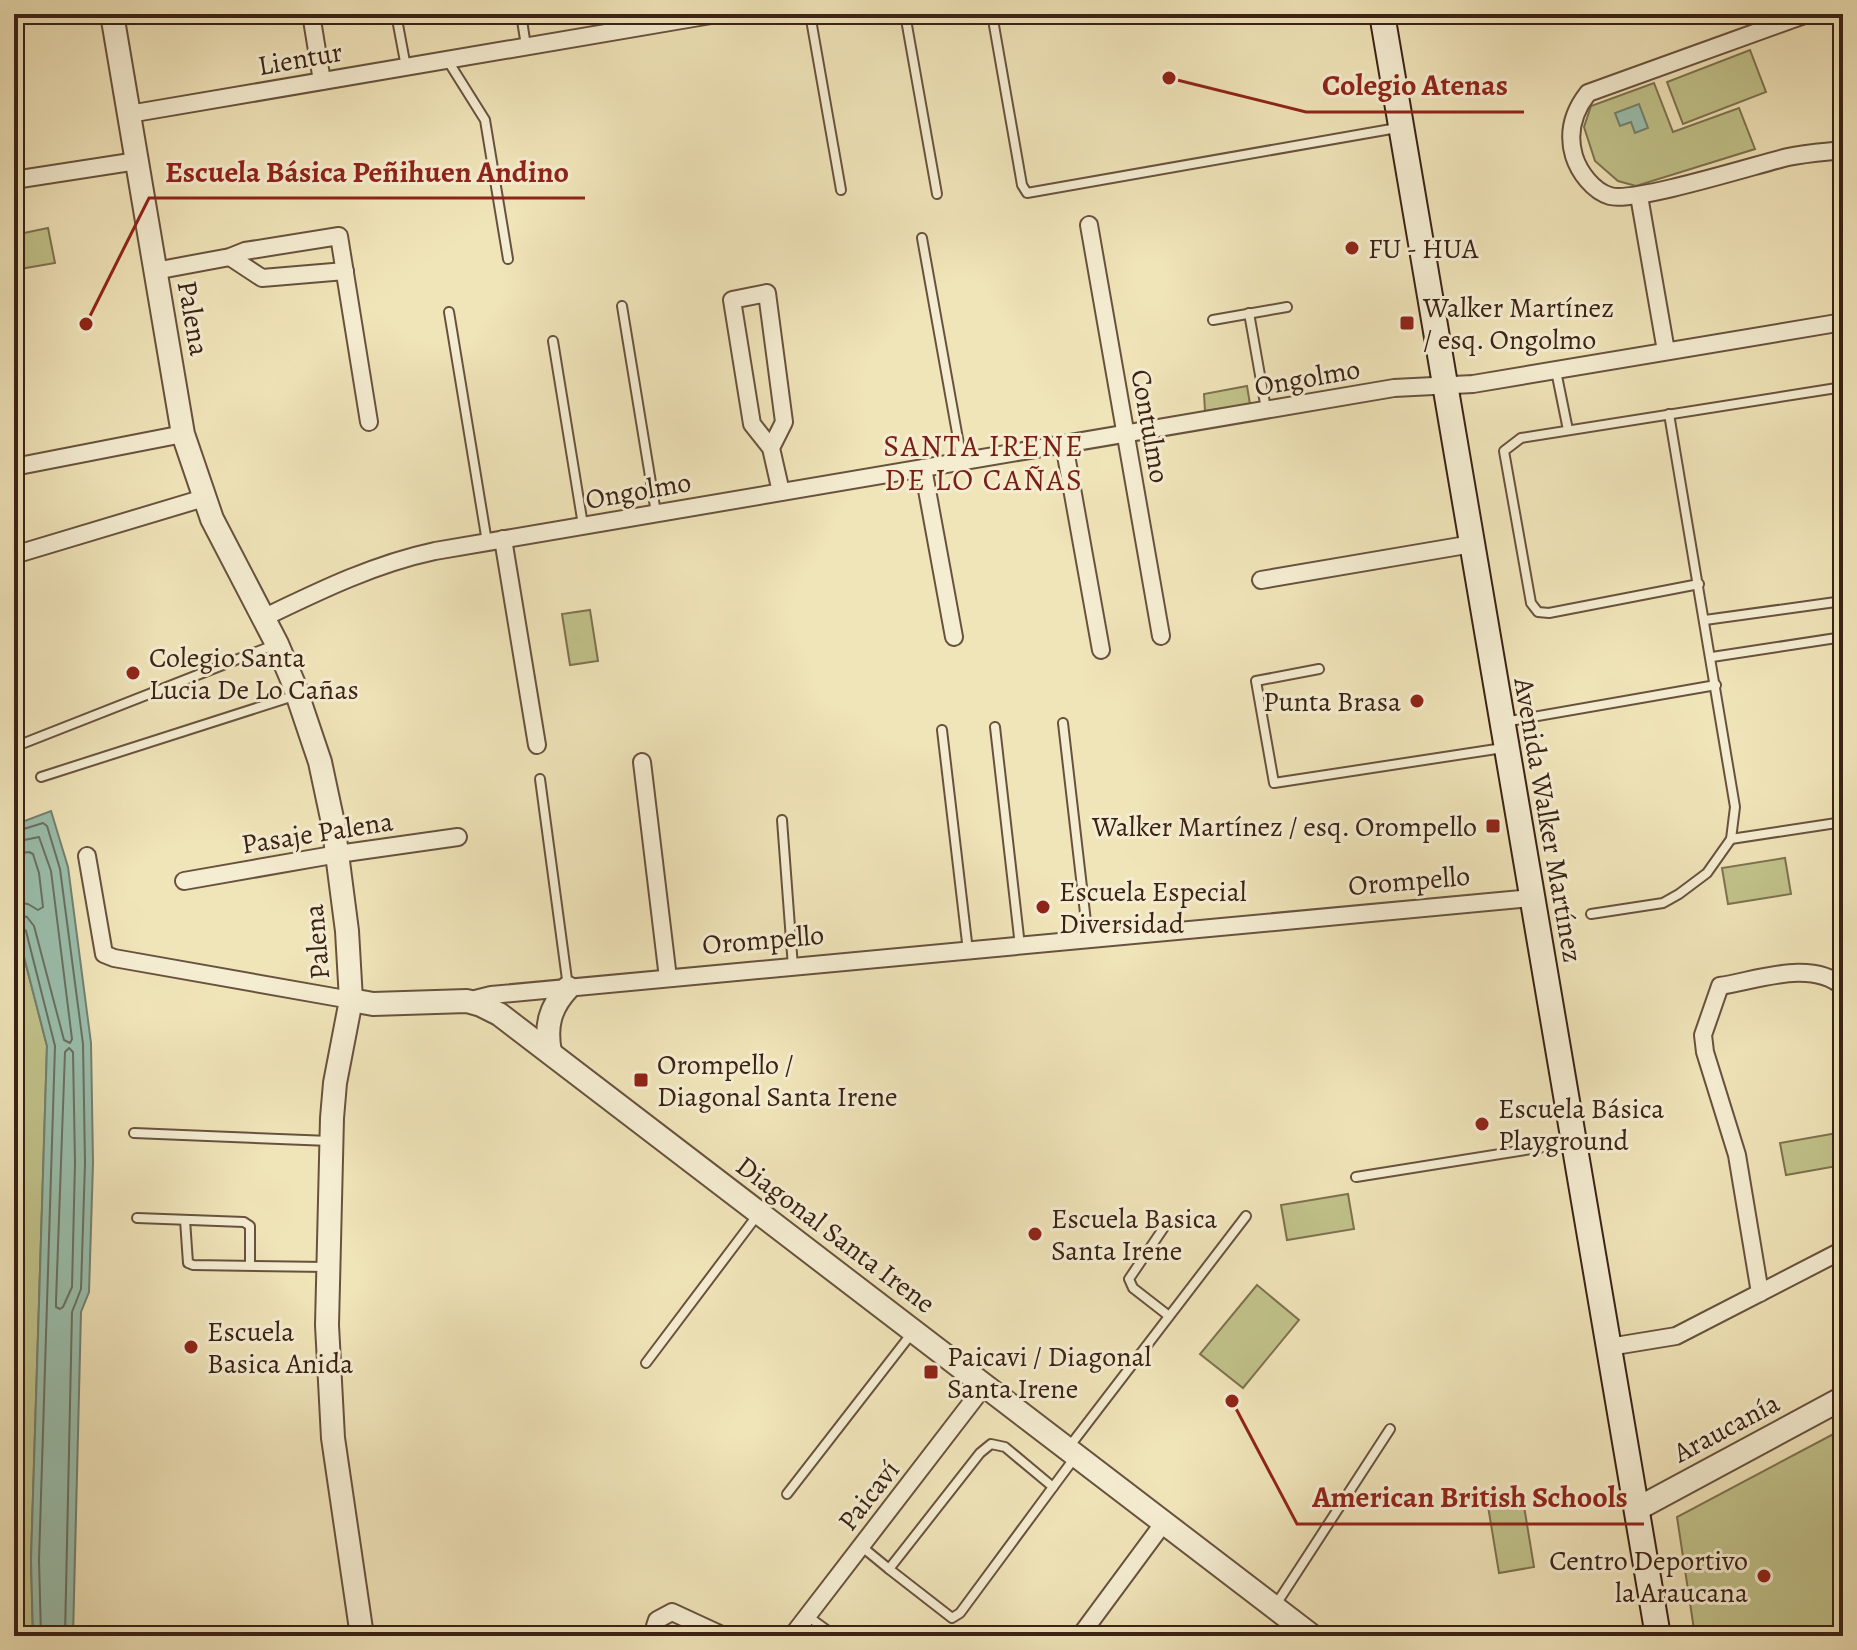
<svg xmlns="http://www.w3.org/2000/svg" width="1857" height="1650" viewBox="0 0 1857 1650" font-family="Alegreya,serif">
<style>
.green{fill:#c1c28a;stroke:#7e7250;stroke-width:2}
.water{fill:#9abfad;stroke:#748070;stroke-width:2}
.lines{fill:none;stroke-linecap:round;stroke-linejoin:round}
.shore{stroke:#6a7061;stroke-width:2}
.service-casing{stroke:#68523e;stroke-width:12}
.minor-casing{stroke:#68523e;stroke-width:20}
.tertiary-casing{stroke:#68523e;stroke-width:26}
.secondary-casing{stroke:#3a2215;stroke-width:28}
.service{stroke:#f5edd2;stroke-width:8}
.minor{stroke:#f5edd2;stroke-width:16}
.tertiary{stroke:#f5edd2;stroke-width:22}
.secondary{stroke:#f5edd2;stroke-width:24}
.poi-dot{fill:#8f2418;stroke:#f5edd2;stroke-width:3}
.labels{text-anchor:middle;stroke-width:6;stroke-linejoin:round;paint-order:stroke}
.street-label{font-size:28px;fill:#3a2215;stroke:#f5edd2}
.poi-label{font-size:28px;fill:#3a2215;stroke:#f5edd2;text-anchor:start}
.neighbourhood-label{font-size:30px;letter-spacing:2px;fill:#7a1f14;stroke:#f5edd2}
.leader{fill:none;stroke:#8f2418;stroke-width:3}
.callout-dot{fill:#8f2418;stroke:#f5edd2;stroke-width:3}
.callout-label{font-size:30px;text-anchor:middle;font-weight:bold;fill:#8f2418;stroke:#f5edd2;stroke-width:6;stroke-linejoin:round;paint-order:stroke}
</style>
<rect width="100%" height="100%" fill="#f0e4b9"/>
<filter id="stains"><feTurbulence type="fractalNoise" baseFrequency=".0025" numOctaves="4"/><feColorMatrix values="0 0 0 0 .2 0 0 0 0 .09 0 0 0 0 .02 0 0 0 .5 -.17"/></filter>
<radialGradient id="worn" r=".72"><stop offset=".6" stop-color="#630" stop-opacity="0"/><stop offset="1" stop-color="#630" stop-opacity=".3"/></radialGradient>
<g class="green">
<polygon points="1750,50 1766,92 1683,124 1667,82"/>
<polygon points="1654,83 1673,132 1739,108 1755,149 1636,186 1618,181 1595,161 1584,127 1591,106"/>
<polygon points="48,228 55,263 14,270 14,235"/>
<polygon points="1247,386 1250,404 1205,411 1204,394"/>
<polygon points="590,610 598,661 570,665 562,614"/>
<polygon points="1785,858 1791,894 1728,904 1722,868"/>
<polygon points="14,918 47,1046 31,1560 33,1636 15,1636 14,1609"/>
<polygon points="1843,1132 1843,1165 1786,1175 1780,1143"/>
<polygon points="1348,1194 1354,1229 1287,1240 1281,1205"/>
<polygon points="1257,1285 1299,1320 1243,1388 1200,1354"/>
<polygon points="1843,1429 1843,1636 1695,1636 1677,1517"/>
<polygon points="1523,1500 1534,1567 1499,1573 1488,1506"/>
</g>
<g class="water">
<polygon points="1639,104 1648,128 1635,133 1631,122 1620,126 1615,113"/>
<polygon points="51,811 68,867 91,1043 93,1163 89,1292 81,1312 73,1636 33,1636 31,1560 47,1046 14,918 14,825"/>
</g>
<g class="lines">
<g class="shore">
<polyline points="14,832 43,823 47,826 60,869 83,1044 85,1163 81,1289 72,1312 65,1636"/>
<polyline points="14,842 39,837 51,871 72,1039 70,1043 64,1040 34,926 27,917 14,914"/>
<polyline points="14,854 29,852 33,854 39,873 43,907 38,910 28,904 14,902"/>
<polyline points="14,924 21,926 26,931 55,1046 39,1560 41,1636"/>
<polygon points="69,1048 73,1052 75,1163 72,1287 63,1307 60,1309 56,1307 56,1301 65,1052"/>
</g>
<defs>
<g id="service">
<polyline points="396,14 406,67"/>
<polyline points="521,14 526,46"/>
<polyline points="810,14 841,190"/>
<polyline points="905,14 937,194"/>
<polyline points="992,14 1022,185 1027,193 1397,128"/>
<polyline points="448,61 485,120 508,259"/>
<polyline points="922,238 962,461"/>
<polyline points="622,306 656,513"/>
<polyline points="449,312 487,542"/>
<polyline points="1249,313 1266,409"/>
<polyline points="1213,320 1287,307"/>
<polyline points="553,341 583,525"/>
<polyline points="1556,371 1568,430"/>
<polyline points="1699,584 1549,613 1538,612 1531,603 1504,451 1521,438 1843,387"/>
<polyline points="1705,620 1843,601"/>
<polyline points="1712,657 1843,637"/>
<polyline points="1319,669 1256,681 1274,783 1503,748"/>
<polyline points="1504,722 1716,685"/>
<polyline points="1063,723 1088,939"/>
<polyline points="995,727 1020,946"/>
<polyline points="942,730 968,951"/>
<polyline points="14,747 274,645"/>
<polyline points="41,777 297,695"/>
<polyline points="540,779 568,987"/>
<polyline points="782,820 793,967"/>
<polyline points="1731,839 1843,822"/>
<polyline points="1591,914 1663,903 1679,894 1707,873 1731,839 1735,807 1669,414"/>
<polyline points="134,1133 330,1141"/>
<polyline points="1356,1177 1569,1143"/>
<polyline points="137,1218 244,1222 250,1226 250,1265"/>
<polyline points="185,1220 188,1263 193,1265 326,1267"/>
<polyline points="1169,1220 1129,1279 1133,1288 1169,1316"/>
<polyline points="646,1363 759,1213"/>
<polygon points="991,1444 1005,1447 1053,1487 960,1613 952,1618 889,1569 980,1453"/>
<polyline points="1069,1447 1246,1216"/>
<polyline points="1053,1487 1076,1456"/>
<polyline points="787,1494 912,1333"/>
<polyline points="861,1546 889,1569"/>
<polyline points="1275,1606 1390,1429"/>
<polyline points="806,1615 835,1636"/>
</g>
<g id="minor">
<polyline points="311,14 322,81"/>
<path d="M 1807,14 L 1588,93 C 1573,112 1567,132 1574,156 C 1579,172 1593,191 1610,196 C 1635,203 1755,165 1788,157 C 1806,153 1825,152 1843,150"/>
<polyline points="129,114 717,14"/>
<polyline points="14,180 137,161"/>
<polyline points="1639,196 1666,351"/>
<polyline points="1089,225 1161,636"/>
<polyline points="230,257 262,278 345,271"/>
<polyline points="155,271 230,257 245,251 339,236 369,422"/>
<polyline points="1064,444 1101,650"/>
<polyline points="771,448 784,422 767,293 732,300 752,424 771,448 781,492"/>
<polyline points="14,467 183,434"/>
<polyline points="923,468 954,637"/>
<polyline points="503,539 537,745"/>
<polyline points="14,555 204,498"/>
<polyline points="1261,580 1472,544"/>
<path d="M 263,618 C 319,591 374,564 435,551 L 1394,388 L 1473,384 L 1843,322"/>
<polyline points="642,762 668,978"/>
<polyline points="87,856 104,954 114,958 351,1000"/>
<polyline points="184,881 338,854 458,837"/>
<polyline points="467,1001 491,995 1532,898"/>
<path d="M 1760,1293 L 1737,1155 L 1705,1052 L 1703,1035 L 1720,986 C 1758,980 1812,959 1843,987"/>
<polyline points="1609,1347 1676,1336 1843,1250"/>
<polyline points="657,1636 655,1626 657,1620 672,1612 724,1636"/>
<polyline points="792,1636 985,1385"/>
<polyline points="1080,1636 1165,1521"/>
</g>
<g id="tertiary">
<polyline points="112,14 183,434 212,519 277,644 293,682 320,762 333,823 347,931 351,1000 335,1083 332,1118 327,1325 333,1438 362,1636"/>
<polyline points="351,1000 373,1004 467,1001 481,1005 499,1014 1312,1636"/>
<path d="M 550,1052 C 545,1026 550,1007 568,988"/>
<polyline points="1637,1509 1843,1398"/>
</g>
<polyline id="secondary" points="1382,14 1658,1636"/>
</defs>
<use href="#service" class="service-casing"/>
<use href="#minor" class="minor-casing"/>
<use href="#tertiary" class="tertiary-casing"/>
<use href="#secondary" class="secondary-casing"/>
<use href="#service" class="service"/>
<use href="#minor" class="minor"/>
<use href="#tertiary" class="tertiary"/>
<use href="#secondary" class="secondary"/>
</g>
<g class="poi-dot">
<circle cx="1352" cy="248" r="8"/>
<rect x="1399" y="315" width="16" height="16" rx="4"/>
<circle cx="133" cy="673" r="8"/>
<circle cx="1417" cy="701" r="8"/>
<rect x="1485" y="818" width="16" height="16" rx="4"/>
<circle cx="1043" cy="907" r="8"/>
<rect x="633" y="1072" width="16" height="16" rx="4"/>
<circle cx="1482" cy="1124" r="8"/>
<circle cx="1035" cy="1234" r="8"/>
<circle cx="191" cy="1347" r="8"/>
<rect x="923" y="1364" width="16" height="16" rx="4"/>
<circle cx="1764" cy="1576" r="8"/>
</g>
<g class="labels">
<g class="street-label">
<text transform="translate(300 58) rotate(-10)" y="10">Lientur</text>
<text transform="translate(194 318) rotate(80)" y="10">Palena</text>
<text transform="translate(1307 377) rotate(-10)" y="10">Ongolmo</text>
<text transform="translate(1151 426) rotate(80)" y="10">Contulmo</text>
<text transform="translate(638 490) rotate(-10)" y="10">Ongolmo</text>
<text transform="translate(1549 820) rotate(80)" y="10">Avenida Walker Martínez</text>
<text transform="translate(317 832) rotate(-9)" y="10">Pasaje Palena</text>
<text transform="translate(1409 880) rotate(-5)" y="10">Orompello</text>
<text transform="translate(763 939) rotate(-5)" y="10">Orompello</text>
<text transform="translate(316 942) rotate(-95)" y="10">Palena</text>
<text transform="translate(836 1234) rotate(37)" y="10">Diagonal Santa Irene</text>
<text transform="translate(1726 1427) rotate(-28)" y="10">Araucanía</text>
<text transform="translate(868 1495) rotate(-52)" y="10">Paicaví</text>
</g>
<g class="poi-label">
<text x="1368" y="258">FU - HUA</text>
<text x="1423" y="317">Walker Martínez<tspan x="1423" dy="32">/ esq. Ongolmo</tspan></text>
<text x="149" y="667">Colegio Santa<tspan x="149" dy="32">Lucia De Lo Cañas</tspan></text>
<text x="1401" y="711" text-anchor="end">Punta Brasa</text>
<text x="1477" y="836" text-anchor="end">Walker Martínez / esq. Orompello</text>
<text x="1059" y="901">Escuela Especial<tspan x="1059" dy="32">Diversidad</tspan></text>
<text x="657" y="1074">Orompello /<tspan x="657" dy="32">Diagonal Santa Irene</tspan></text>
<text x="1498" y="1118">Escuela Básica<tspan x="1498" dy="32">Playground</tspan></text>
<text x="1051" y="1228">Escuela Basica<tspan x="1051" dy="32">Santa Irene</tspan></text>
<text x="207" y="1341">Escuela<tspan x="207" dy="32">Basica Anida</tspan></text>
<text x="947" y="1366">Paicavi / Diagonal<tspan x="947" dy="32">Santa Irene</tspan></text>
<text x="1748" y="1570" text-anchor="end">Centro Deportivo<tspan x="1748" dy="32">la Araucana</tspan></text>
</g>
<g class="neighbourhood-label">
<text x="984" y="456">SANTA IRENE<tspan x="984" dy="34">DE LO CAÑAS</tspan></text>
</g>
</g>
<path class="leader" d="M1169 78L1306 112H1524M86 324L149 198H585M1232 1401L1297 1524H1644"/>
<g class="callout-dot">
<circle cx="1169" cy="78" r="8"/>
<circle cx="86" cy="324" r="8"/>
<circle cx="1232" cy="1401" r="8"/>
</g>
<g class="callout-label">
<text x="1415" y="95">Colegio Atenas</text>
<text x="367" y="182">Escuela Básica Peñihuen Andino</text>
<text x="1470" y="1507">American British Schools</text>
</g>
<rect width="1857" height="1650" fill="none" stroke="#f0e4b9" stroke-width="48"/>
<rect x="16" y="16" width="1825" height="1618" fill="none" stroke="#3a2215" stroke-width="4"/>
<rect x="24" y="24" width="1809" height="1602" fill="none" stroke="#3a2215" stroke-width="2"/>
<rect width="100%" height="100%" filter="url(#stains)"/>
<rect width="100%" height="100%" fill="url(#worn)"/>
</svg>
